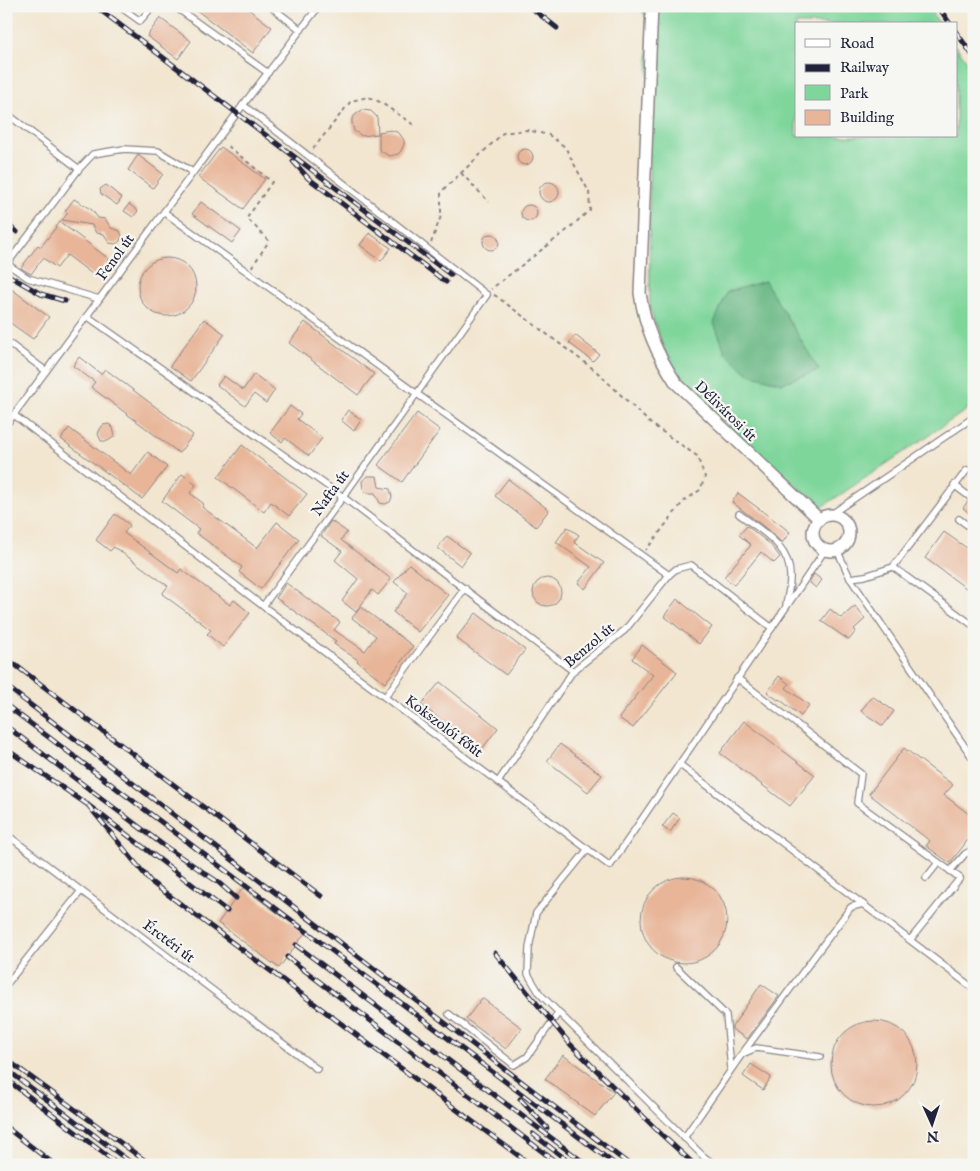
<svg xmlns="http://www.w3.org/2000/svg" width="980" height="1171" viewBox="0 0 980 1171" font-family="'IM FELL English',serif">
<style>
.green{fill:#7fd69b;stroke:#507c6b}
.forest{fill:#67b783;stroke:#446c5f}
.building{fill:#e8b598}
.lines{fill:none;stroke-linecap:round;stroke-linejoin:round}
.lane-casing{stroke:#8a8486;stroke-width:8}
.street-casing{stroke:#8a8486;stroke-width:14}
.path{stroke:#8a8486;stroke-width:2;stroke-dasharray:4 4;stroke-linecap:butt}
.lane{stroke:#fff;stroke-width:5.5}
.street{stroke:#fff;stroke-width:11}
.rail-casing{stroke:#22223b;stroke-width:5}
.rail{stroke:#f6f6f2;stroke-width:3;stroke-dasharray:9;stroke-linecap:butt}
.labels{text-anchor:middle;stroke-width:4.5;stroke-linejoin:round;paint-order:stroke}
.street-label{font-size:15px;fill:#22223b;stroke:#f6f6f2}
</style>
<rect width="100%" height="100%" fill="#f6f6f2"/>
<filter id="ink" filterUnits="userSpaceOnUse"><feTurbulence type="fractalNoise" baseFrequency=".02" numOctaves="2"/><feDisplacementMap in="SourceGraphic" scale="10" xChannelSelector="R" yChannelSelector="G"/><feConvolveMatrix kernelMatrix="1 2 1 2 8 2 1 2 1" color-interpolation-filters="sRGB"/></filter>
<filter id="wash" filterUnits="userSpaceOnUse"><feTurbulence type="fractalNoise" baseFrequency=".0096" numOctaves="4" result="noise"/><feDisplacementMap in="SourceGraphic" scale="20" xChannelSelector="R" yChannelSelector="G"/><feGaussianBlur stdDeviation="1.12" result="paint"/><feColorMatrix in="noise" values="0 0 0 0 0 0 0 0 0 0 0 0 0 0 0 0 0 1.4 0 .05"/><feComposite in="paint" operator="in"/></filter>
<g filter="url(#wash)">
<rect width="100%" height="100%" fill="#f2e6d0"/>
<polygon class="green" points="639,6 927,6 940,24 796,24 796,136 956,136 956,46 974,71 974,405 813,513 670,367 650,309 648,20"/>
<polygon class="forest" points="765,281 819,370 782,383 749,374 726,354 714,323 727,292"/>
<g id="blocks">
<g class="building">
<polygon points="191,6 244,6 272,27 253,53"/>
<polygon points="160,18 191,41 178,59 147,36"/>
<polygon points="362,110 371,111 377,117 378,134 362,136 354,131 352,123 352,119 355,115"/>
<polygon points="391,130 399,133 404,140 404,144 401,151 398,154 390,156 382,152 379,149 379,132"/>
<polygon points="221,147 265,179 243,209 198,177"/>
<circle cx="525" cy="157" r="8"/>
<polygon points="138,155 163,174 153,188 128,170"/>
<circle cx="549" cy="192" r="10"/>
<polygon points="106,185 122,198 117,205 101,194 100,189"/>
<polygon points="74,199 92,210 98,218 105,219 111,228 120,231 122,236 120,241 116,244 109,243 104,234 96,233 92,225 62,220 68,213 65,211"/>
<polygon points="201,202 241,231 232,243 192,214"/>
<polygon points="129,204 138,211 133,217 124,211"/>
<circle cx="529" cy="213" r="8"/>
<polygon points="60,222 109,259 96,277 67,255 57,268 43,258 31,274 21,268 38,245 41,247"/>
<polygon points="369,233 391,248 381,261 360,245"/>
<circle cx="491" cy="242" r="8"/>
<circle cx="167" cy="287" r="29"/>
<polygon points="6,285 49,317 33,339 6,320"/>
<polygon points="204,319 225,334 191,381 170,366"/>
<polygon points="305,322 374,374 358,395 289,343"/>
<polygon points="575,335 599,354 593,361 569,343"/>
<polygon points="79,357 101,374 105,369 193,435 179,453 91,387 95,382 73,366"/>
<polygon points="254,374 275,390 266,403 254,394 245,406 217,385 224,376 243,390"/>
<polygon points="290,406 301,414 297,419 322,438 309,456 285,438 282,442 270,433"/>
<polygon points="348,410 361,420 354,431 341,420"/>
<polygon points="417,413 440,430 402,482 378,465"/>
<polygon points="109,424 113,428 115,436 108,441 101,441 98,434 100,429 103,425"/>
<polygon points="69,428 131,475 148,452 167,467 142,499 61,439"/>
<polygon points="242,445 307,494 289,516 271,502 264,512 218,477"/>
<polygon points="182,474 196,485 190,493 204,504 202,507 257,548 277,522 299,539 261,589 239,572 242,567 196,533 199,529 162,501"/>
<polygon points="368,476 377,476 379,487 390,489 392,497 390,502 385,504 380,503 375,493 367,493 363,489 362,481"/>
<polygon points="508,479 549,510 536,527 495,496"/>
<polygon points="738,493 790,532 782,543 768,530 732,502"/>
<polygon points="968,501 974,505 974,517 963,508"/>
<polygon points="115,514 130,525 124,533 178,573 181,569 230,605 234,600 250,613 223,647 207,634 211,630 162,594 168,586 114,547 110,551 96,540"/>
<polygon points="331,521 347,532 341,540 391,579 378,595 372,590 356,612 342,601 358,579 335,560 342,551 321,536"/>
<polygon points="747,526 770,544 780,557 774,563 761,552 734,585 724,577 751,545 739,535"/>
<polygon points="567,527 579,535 574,542 604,563 585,589 578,583 591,567 556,542"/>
<polygon points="944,532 974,553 974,594 925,558"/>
<polygon points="447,536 470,553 461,566 438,548"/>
<polygon points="409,564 448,595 418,632 393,612 408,593 394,582"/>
<polygon points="814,574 822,580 816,588 809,582"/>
<circle cx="547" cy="592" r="14"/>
<polygon points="286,583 340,622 334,630 365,651 376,636 352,618 361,607 413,646 385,683 357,661 358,660 334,644 336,641 276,598"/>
<polygon points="677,599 712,627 699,644 664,616"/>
<polygon points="855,606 865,619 854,629 856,631 849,640 821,621 830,609 841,618"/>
<polygon points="476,613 525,650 506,675 456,638"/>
<polygon points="642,645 677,672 633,728 619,718 653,675 632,659"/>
<polygon points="779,676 789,684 786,688 809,705 801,716 779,699 778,700 767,692"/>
<polygon points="440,682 498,728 482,749 455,728 454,730 421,705"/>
<polygon points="872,696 894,711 883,726 861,711"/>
<polygon points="744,721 815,775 790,806 720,753"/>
<polygon points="560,744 602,775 588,792 547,761"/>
<polygon points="904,748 953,785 944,795 974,818 974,832 950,863 926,846 930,841 869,794"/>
<polygon points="673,813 680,818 670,832 662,827"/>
<circle cx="684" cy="920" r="43"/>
<polygon points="243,888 305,933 279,968 218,923"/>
<polygon points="761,984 779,996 747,1039 732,1029 732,1027"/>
<polygon points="482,998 522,1028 506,1049 466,1019"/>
<circle cx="874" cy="1064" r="43"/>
<polygon points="563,1055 614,1092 595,1116 545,1079"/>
<polygon points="751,1064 771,1077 763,1090 743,1076"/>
</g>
</g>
</g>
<g filter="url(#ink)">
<use href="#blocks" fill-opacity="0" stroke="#8a8486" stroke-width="1"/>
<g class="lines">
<defs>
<g id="lane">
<polyline points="119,6 140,21 153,6"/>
<polyline points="174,6 268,73"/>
<polyline points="270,6 301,30"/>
<polyline points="243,105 487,295 343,497 263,606"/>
<polyline points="6,113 79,169 93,154 124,149 158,151 193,172"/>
<polyline points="79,169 7,264 28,278 99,299"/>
<polyline points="164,212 669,575"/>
<polyline points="87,316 343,497 573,671"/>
<polyline points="6,341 46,371"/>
<polyline points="14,415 263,606 610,866 825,550"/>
<polyline points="6,425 243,105 319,6"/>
<polyline points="954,485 974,500"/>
<path d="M 739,514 C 761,531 792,546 790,579 C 790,588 787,597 786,606"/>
<polyline points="830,515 974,417"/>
<polyline points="959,519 974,530"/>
<polyline points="837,550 850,578 974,760"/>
<polyline points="893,567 967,470"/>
<polyline points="850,578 865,576 893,567 974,626"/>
<polyline points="737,678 861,774 857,803 960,878 910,940"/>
<polyline points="385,697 465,588"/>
<polyline points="679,764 974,989"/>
<polyline points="498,782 573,671 625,630 669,575 676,569 691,565 772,628"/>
<polyline points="6,834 317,1069"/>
<polyline points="588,849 536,913 529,948 528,974 540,994 703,1156 715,1165"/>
<polyline points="950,871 965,854 974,849"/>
<polyline points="926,878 938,863"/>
<polyline points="676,967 726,1015 731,1069"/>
<polyline points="6,985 81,891"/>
<polyline points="449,1014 514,1065 527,1057 559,1012"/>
<polyline points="742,1054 851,907 863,904"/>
<polyline points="684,1138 742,1054 756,1048 820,1057"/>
</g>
<g id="street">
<path d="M 652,6 L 640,293 C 645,328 657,354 676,383 L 819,519"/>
<circle cx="831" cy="533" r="18"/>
</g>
</defs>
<use href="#lane" class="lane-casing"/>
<use href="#street" class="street-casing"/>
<g class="path">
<polyline points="228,146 272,182 247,218 269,241 252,267"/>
<polyline points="313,149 351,101 368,97 380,102 414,125"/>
<polyline points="461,173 489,202"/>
<polyline points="431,243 441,216 441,192 503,133 527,130 549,135 565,147 589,192 590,210 566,231 491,289"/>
<polyline points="494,295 496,296 596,371 650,423 697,456 705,477 700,490 683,502 646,550"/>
</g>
<use href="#lane" class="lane"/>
<use href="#street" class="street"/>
<defs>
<g id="rail">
<polyline points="95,6 451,275"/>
<polyline points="529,6 557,28"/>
<polyline points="938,6 950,24"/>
<polyline points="956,32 974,57"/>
<polyline points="293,161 308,178 446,282"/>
<polyline points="6,224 17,232"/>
<polyline points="6,274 41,294 65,301"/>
<polyline points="6,658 321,896"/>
<polyline points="6,686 630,1165"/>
<polyline points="6,705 616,1165"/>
<polyline points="6,726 163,845 218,882 236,898"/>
<polyline points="6,749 88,805 227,911"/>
<polyline points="88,805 151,882 531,1165"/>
<polyline points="296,945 587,1165"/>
<polyline points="495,953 571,1045 662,1135 695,1165"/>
<polyline points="287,957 560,1165"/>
<polyline points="6,1059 151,1165"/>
<polyline points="6,1069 134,1165"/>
<polyline points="6,1079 119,1165"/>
<polyline points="520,1099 547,1128"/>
<polyline points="6,1127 55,1165"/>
<polyline points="533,1134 573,1165"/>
</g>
</defs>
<use href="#rail" class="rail-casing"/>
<use href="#rail" class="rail"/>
</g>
</g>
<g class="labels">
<g class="street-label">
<text transform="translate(115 257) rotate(-54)" y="5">Fenol út</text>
<text transform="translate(726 411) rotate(44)" y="5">Délivárosi út</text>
<text transform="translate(330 493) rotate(-54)" y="5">Nafta út</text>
<text transform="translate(589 645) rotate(-40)" y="5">Benzol út</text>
<text transform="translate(444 726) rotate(37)" y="5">Kokszolói főút</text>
<text transform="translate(169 941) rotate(37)" y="5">Érctéri út</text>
</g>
</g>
<rect width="980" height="1171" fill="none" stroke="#f6f6f2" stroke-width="25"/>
<rect x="795" y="22" width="162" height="115" fill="#f6f6f2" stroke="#a1a1a9"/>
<rect x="805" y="39" width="25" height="8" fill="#ffffff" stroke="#a1a1a9"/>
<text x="840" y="48" font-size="15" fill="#22223b">Road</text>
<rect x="805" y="64" width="25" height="8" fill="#22223b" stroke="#a1a1a9"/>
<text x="840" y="72" font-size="15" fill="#22223b">Railway</text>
<rect x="805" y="85" width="25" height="15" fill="#7fd69b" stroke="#a1a1a9"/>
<text x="840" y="98" font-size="15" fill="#22223b">Park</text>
<rect x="805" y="110" width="25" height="15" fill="#e8b598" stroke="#a1a1a9"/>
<text x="840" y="122" font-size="15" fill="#22223b">Building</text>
<g transform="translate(932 1124) rotate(177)" stroke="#f6f6f2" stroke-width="4" paint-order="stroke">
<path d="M0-4L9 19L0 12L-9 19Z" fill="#22223b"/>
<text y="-8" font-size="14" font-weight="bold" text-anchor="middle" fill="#22223b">N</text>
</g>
</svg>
